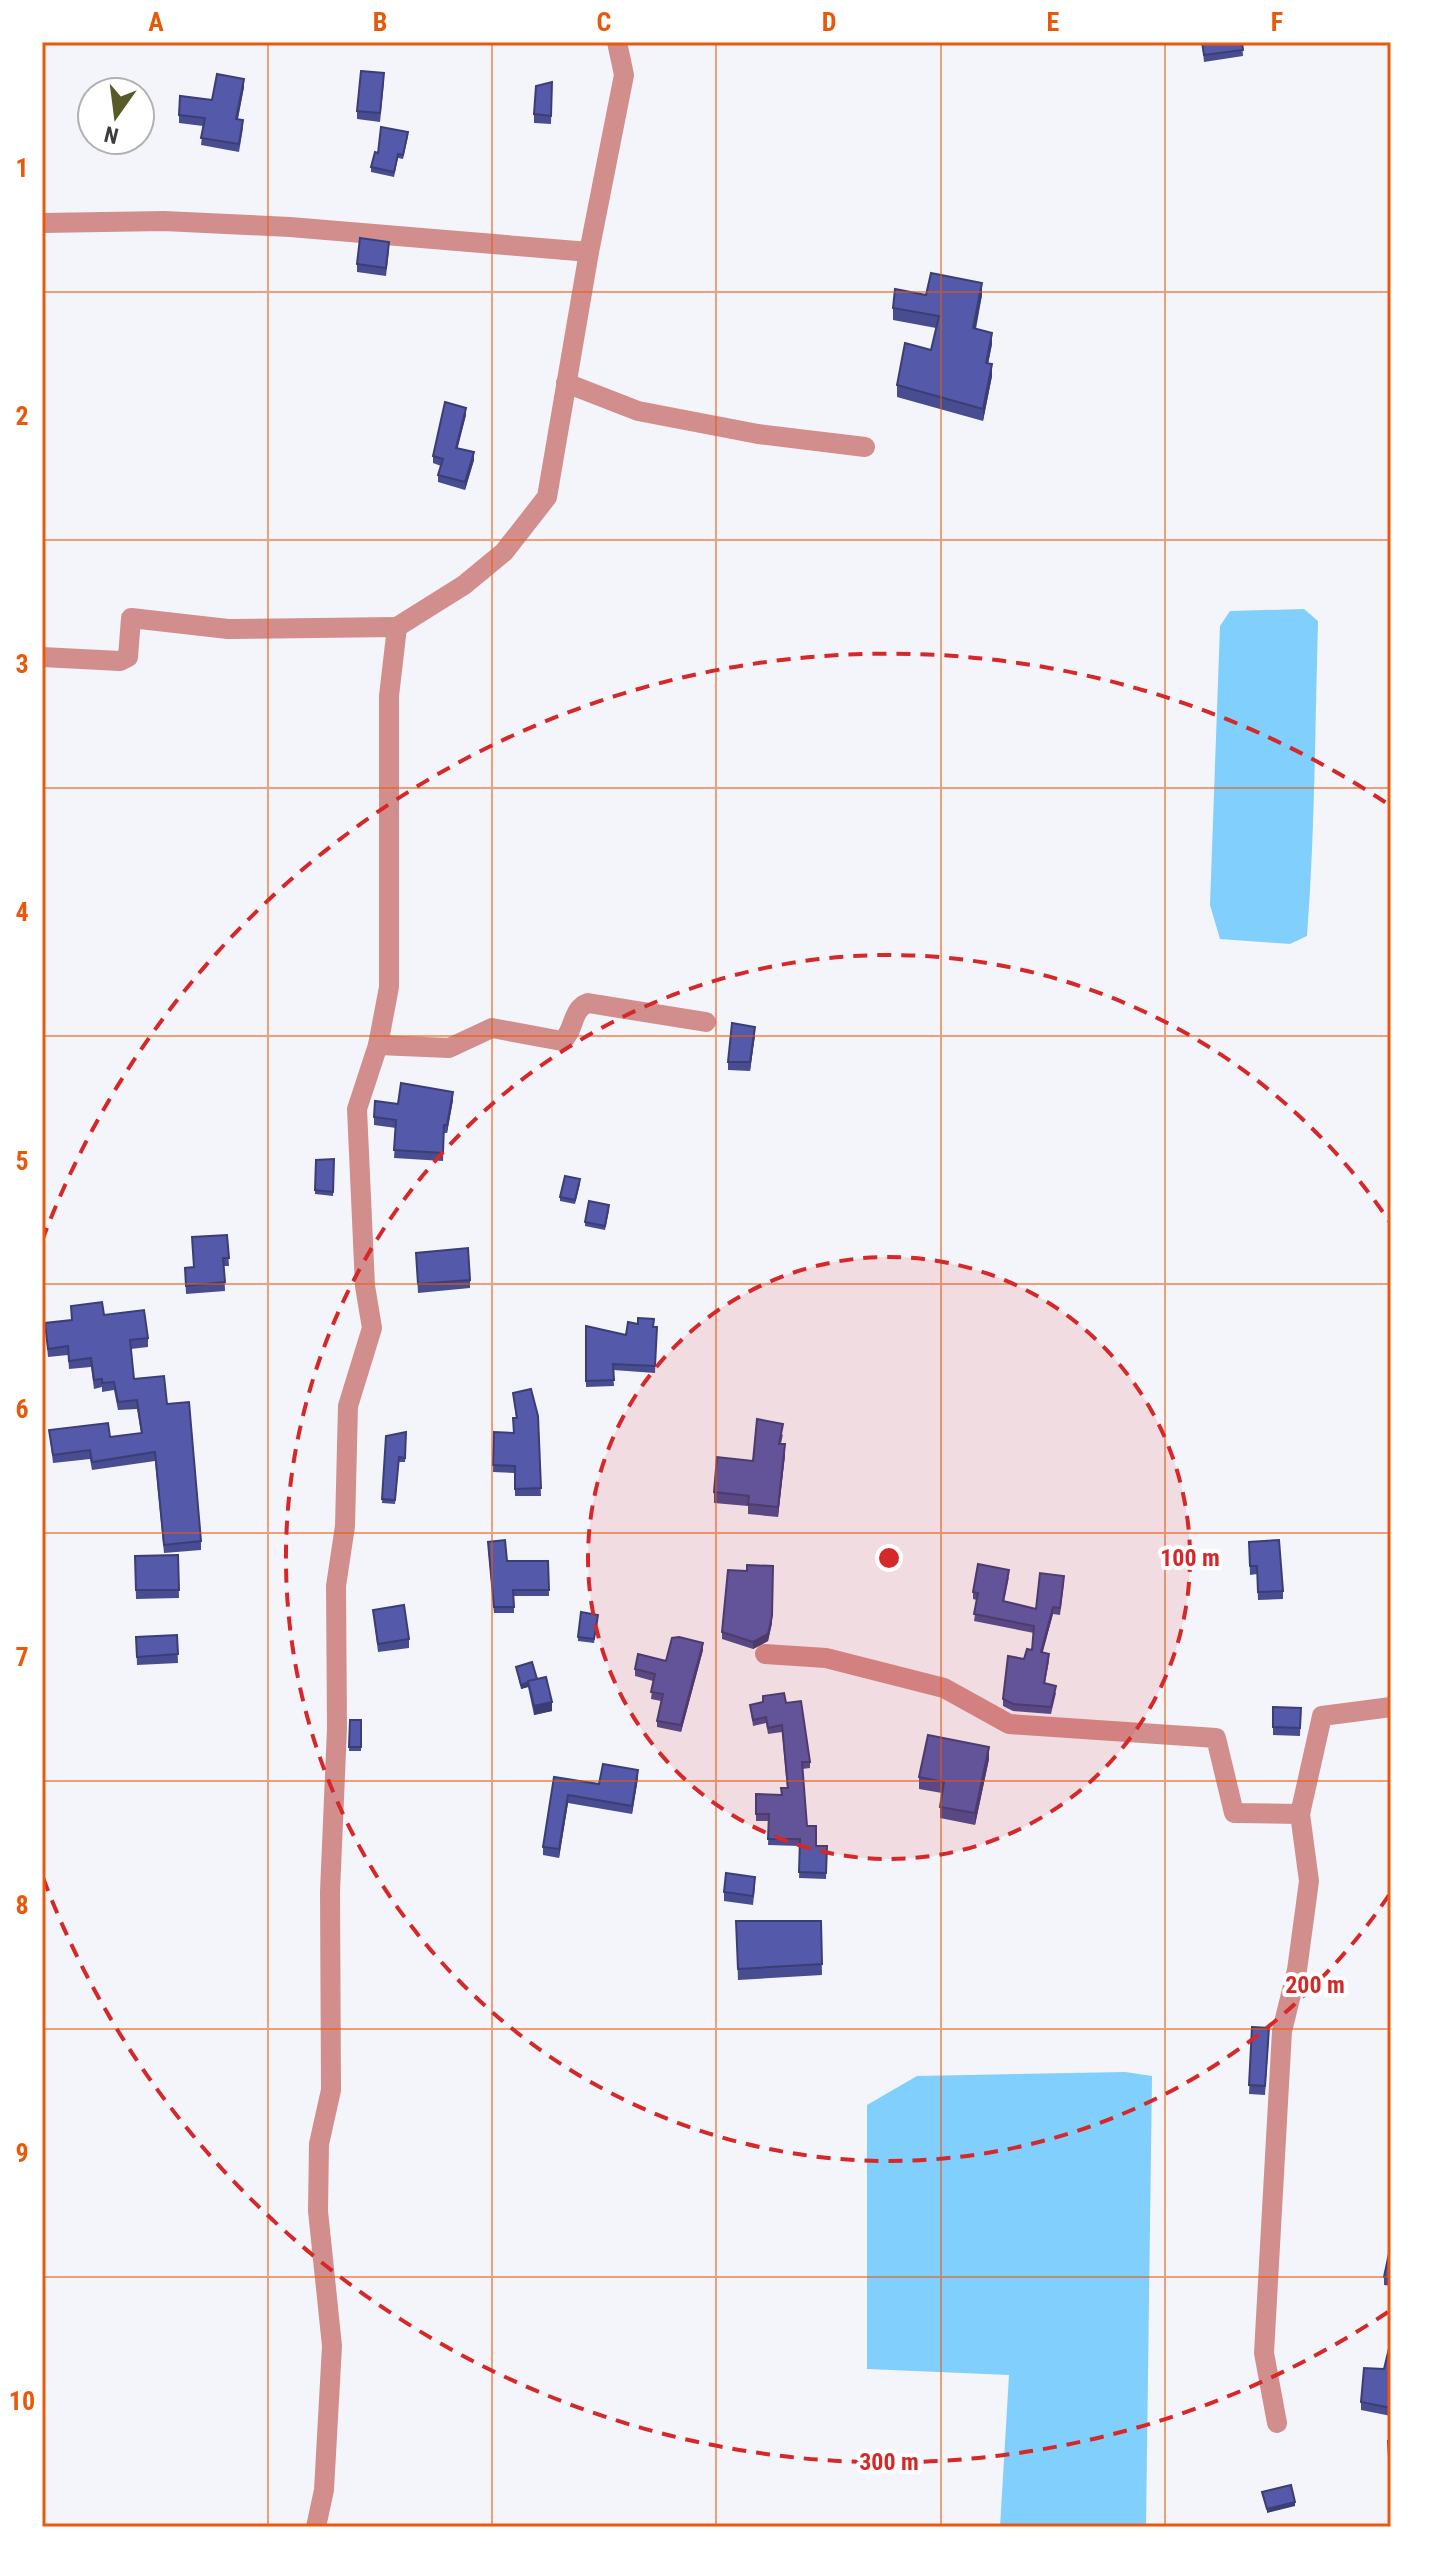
<svg xmlns="http://www.w3.org/2000/svg" width="1433" height="2569" viewBox="0 0 1433 2569" font-family="'Roboto Condensed',sans-serif">
<style>
.water{fill:#80cffc}
.lines{fill:none;stroke-linecap:round;stroke-linejoin:round}
.minor{stroke:#d28e8d;stroke-width:20}
.wall{fill:#484d91}
.shaded-wall{fill:#3b3e76}
.building{fill:#5459a9;stroke:#3b3e76;stroke-width:2}
.grid{fill:none;stroke:#e8590c;stroke-width:2;stroke-opacity:0.55}
.ring{fill:none;stroke:#d62828;stroke-width:4;stroke-dasharray:14 10}
.centre{fill:#d62828;stroke:#fff;stroke-width:4}
.ring-label{font-size:24px;text-anchor:middle;font-weight:bold;fill:#d62828;stroke:#fff;stroke-width:8;stroke-linejoin:round;paint-order:stroke}
.neatline{fill:none;stroke:#e8590c;stroke-width:3}
.grid-label{font-size:26px;text-anchor:middle;font-weight:bold;fill:#e8590c}
</style>
<rect width="100%" height="100%" fill="#f4f5fb"/>
<g class="water">
<path d="M 1304,609 L 1318,621 C 1315,726 1315,831 1307,936 L 1290,944 L 1220,939 L 1210,905 L 1220,626 L 1230,611 Z"/>
<polygon points="1125,2072 1152,2076 1146,2527 1000,2527 1009,2375 867,2369 867,2105 917,2076"/>
</g>
<g class="lines">
<g class="minor">
<polyline points="42,223 164,221 290,227 589,252"/>
<polyline points="566,383 638,411 758,434 865,447"/>
<polyline points="397,627 464,585 504,552 547,497 589,252 624,75 617,42"/>
<polyline points="42,657 120,661 128,657 131,618 228,629 397,627 389,696 389,987 378,1045 357,1109 365,1286 372,1328 348,1406 345,1526 336,1586 337,1728 330,1892 331,2090 319,2144 318,2211 332,2346 324,2490 316,2527"/>
<path d="M 378,1045 L 449,1048 L 492,1028 L 562,1041 C 575,1031 571,1009 588,1003 L 706,1022"/>
<polyline points="765,1654 826,1658 944,1688 1009,1724 1216,1738 1234,1813 1300,1814 1322,1716 1391,1707"/>
<polyline points="1277,2423 1264,2353 1282,2031 1297,1970 1309,1881 1300,1814"/>
</g>
</g>
<g class="wall">
<polygon points="1202,42 1242,42 1243,56 1204,62"/>
<polygon points="384,82 380,122 357,119 357,111"/>
<polygon points="552,82 551,124 534,123 534,114"/>
<polygon points="244,87 238,119 243,128 239,152 201,145 203,126 179,123 179,115"/>
<polygon points="408,136 403,159 398,158 394,177 371,172 371,167 378,153"/>
<polygon points="389,250 386,276 357,272 357,264"/>
<polygon points="926,295 982,295 976,329 992,344 988,363 992,376 983,421 897,397 897,385 931,350 936,328 893,320 893,308"/>
<polygon points="466,415 457,448 474,460 465,490 438,482 438,475 441,466 433,463 433,456"/>
<polygon points="755,1035 750,1071 728,1070 728,1062"/>
<polygon points="453,1100 447,1133 444,1133 443,1161 394,1158 396,1128 374,1125 374,1117"/>
<polygon points="334,1159 333,1196 315,1194 316,1160"/>
<polygon points="580,1184 575,1204 560,1201 560,1197"/>
<polygon points="609,1210 605,1230 585,1226 585,1222"/>
<polygon points="227,1235 229,1266 224,1266 225,1291 186,1294 185,1268 194,1267"/>
<polygon points="416,1253 470,1280 470,1288 418,1293"/>
<polygon points="71,1306 104,1315 148,1338 148,1347 131,1349 134,1379 167,1404 201,1541 201,1550 164,1553 155,1461 92,1470 90,1459 53,1463 49,1430 110,1437 141,1433 137,1409 118,1410 114,1390 102,1392 102,1387 94,1389 91,1367 69,1369 68,1355 48,1357 45,1323 71,1320"/>
<polygon points="586,1326 626,1335 654,1327 657,1327 655,1373 613,1370 614,1386 586,1387"/>
<polygon points="513,1393 538,1416 541,1496 515,1496 515,1473 493,1472 494,1432 513,1433 516,1418"/>
<polygon points="406,1432 405,1462 399,1462 395,1504 382,1503 386,1436"/>
<polygon points="783,1434 781,1444 785,1455 778,1517 748,1514 748,1506 714,1503 714,1492 753,1461"/>
<polygon points="1249,1542 1283,1591 1283,1599 1258,1600 1257,1574 1250,1575"/>
<polygon points="488,1548 507,1561 548,1561 549,1596 514,1596 514,1613 494,1613"/>
<polygon points="178,1555 179,1598 136,1599 135,1556"/>
<polygon points="773,1566 772,1623 768,1641 753,1649 722,1639 722,1632 747,1571"/>
<polygon points="1009,1577 1004,1602 1036,1609 1064,1583 1060,1615 1053,1614 1042,1653 1049,1661 1045,1683 1056,1693 1051,1714 1013,1711 1003,1706 1003,1699 1024,1659 1032,1650 1034,1633 974,1621 977,1600 973,1599 973,1592"/>
<polygon points="373,1610 409,1639 409,1648 378,1652"/>
<polygon points="598,1619 594,1643 578,1641 578,1637"/>
<polygon points="177,1635 178,1663 137,1665 136,1637"/>
<polygon points="703,1650 681,1732 657,1727 657,1721 661,1701 651,1699 653,1681 635,1676 635,1669 666,1661"/>
<polygon points="516,1667 537,1679 552,1711 534,1715 528,1687 521,1689"/>
<polygon points="763,1696 786,1703 810,1762 810,1768 802,1769 807,1826 816,1846 827,1846 826,1879 799,1878 800,1846 768,1845 769,1821 756,1821 756,1794 782,1795 787,1788 782,1732 768,1734 766,1723 753,1726 750,1705 763,1702"/>
<polygon points="1273,1707 1301,1708 1300,1736 1273,1735"/>
<polygon points="350,1720 361,1720 361,1751 349,1751"/>
<polygon points="989,1759 975,1825 940,1818 940,1807 942,1793 919,1789 919,1777"/>
<polygon points="554,1777 599,1784 638,1778 632,1814 568,1803 559,1858 543,1855 543,1847"/>
<polygon points="755,1886 753,1905 724,1901 724,1892"/>
<polygon points="736,1921 821,1921 822,1975 738,1980"/>
<polygon points="1252,2027 1269,2036 1265,2095 1249,2094"/>
<polygon points="1391,2244 1391,2286 1384,2285 1384,2277"/>
<polygon points="1391,2340 1391,2416 1361,2410 1361,2402 1384,2369"/>
</g>
<g class="shaded-wall">
<polygon points="244,79 244,87 236,127 236,119"/>
<polygon points="982,283 982,295 973,340 973,328"/>
<polygon points="992,333 992,344 986,375 986,363"/>
<polygon points="992,364 992,376 983,421 983,409"/>
<polygon points="466,408 466,415 456,455 456,448"/>
<polygon points="474,452 474,460 465,490 465,482"/>
<polygon points="755,1027 755,1035 750,1071 750,1062"/>
<polygon points="453,1092 453,1100 447,1133 447,1125"/>
<polygon points="785,1444 785,1455 778,1517 778,1507"/>
<polygon points="1053,1607 1053,1614 1041,1659 1041,1652"/>
<polygon points="772,1616 772,1623 768,1641 753,1649 753,1642"/>
<polygon points="703,1643 703,1650 681,1732 681,1725"/>
<polygon points="528,1683 528,1687 521,1689 521,1685"/>
<polygon points="552,1702 552,1711 534,1715 534,1706"/>
<polygon points="989,1747 989,1759 975,1825 975,1813"/>
<polygon points="638,1770 638,1778 632,1814 632,1806"/>
<polygon points="568,1795 568,1803 559,1858 559,1849"/>
<polygon points="1295,2502 1295,2506 1267,2513 1267,2509"/>
</g>
<g class="building">
<polygon points="1202,42 1242,42 1243,50 1204,55"/>
<polygon points="361,71 384,73 380,113 357,111"/>
<polygon points="217,74 244,79 236,119 243,120 239,144 201,138 205,118 179,115 180,96 212,100"/>
<polygon points="552,82 551,116 534,114 536,86"/>
<polygon points="381,127 408,132 403,155 398,154 394,172 371,167 375,152 378,153"/>
<polygon points="360,238 389,242 386,268 357,264"/>
<polygon points="931,273 982,283 973,328 992,333 986,363 992,364 983,409 897,385 905,343 931,350 939,316 893,308 895,289 926,295"/>
<polygon points="445,402 466,408 456,448 474,452 465,482 438,475 443,459 433,456"/>
<polygon points="732,1023 755,1027 750,1062 728,1062"/>
<polygon points="401,1083 453,1092 447,1125 444,1125 443,1153 394,1150 396,1120 374,1117 375,1101 398,1104"/>
<polygon points="334,1159 333,1192 315,1190 316,1160"/>
<polygon points="565,1176 580,1179 575,1200 560,1197"/>
<polygon points="589,1201 609,1205 605,1226 585,1222"/>
<polygon points="227,1235 229,1258 223,1258 225,1282 186,1286 185,1268 194,1267 192,1237"/>
<polygon points="468,1248 470,1280 418,1284 416,1253"/>
<polygon points="102,1302 104,1315 144,1310 148,1338 130,1340 134,1379 164,1376 167,1404 189,1402 201,1541 164,1545 155,1452 92,1462 90,1450 53,1455 49,1430 108,1423 110,1437 142,1433 137,1400 118,1402 114,1382 102,1383 102,1379 94,1380 91,1358 69,1361 68,1346 48,1349 45,1323 72,1320 71,1306"/>
<polygon points="638,1318 654,1319 653,1327 657,1327 655,1366 613,1364 614,1380 586,1381 586,1326 626,1335 628,1322 638,1324"/>
<polygon points="531,1389 538,1416 541,1488 515,1489 515,1466 493,1465 494,1432 514,1433 513,1418 517,1418 513,1393"/>
<polygon points="757,1419 783,1424 779,1444 785,1444 778,1507 748,1504 749,1496 714,1492 717,1457 753,1461"/>
<polygon points="406,1432 405,1458 399,1457 395,1500 382,1499 386,1436"/>
<polygon points="505,1540 507,1561 548,1561 549,1590 513,1590 514,1607 494,1607 488,1542"/>
<polygon points="1279,1540 1283,1591 1258,1592 1257,1566 1250,1566 1249,1542"/>
<polygon points="178,1555 179,1590 136,1590 135,1556"/>
<polygon points="978,1564 1009,1570 1003,1601 1036,1609 1040,1573 1064,1576 1060,1608 1053,1607 1041,1652 1049,1654 1044,1683 1056,1686 1051,1707 1013,1704 1003,1699 1008,1656 1024,1659 1027,1649 1032,1650 1034,1626 974,1614 978,1593 973,1592"/>
<polygon points="747,1565 773,1566 772,1616 768,1634 753,1642 722,1632 728,1570 747,1571"/>
<polygon points="404,1605 409,1639 378,1644 373,1610"/>
<polygon points="581,1612 598,1615 594,1639 578,1637"/>
<polygon points="177,1635 178,1654 137,1657 136,1637"/>
<polygon points="679,1637 703,1643 681,1725 657,1721 663,1694 651,1692 655,1674 635,1669 638,1654 666,1661 672,1638"/>
<polygon points="532,1662 537,1679 521,1685 516,1667"/>
<polygon points="546,1677 552,1702 534,1706 528,1681"/>
<polygon points="784,1693 786,1703 801,1701 810,1762 802,1762 807,1826 816,1826 816,1846 827,1846 826,1873 799,1872 800,1839 768,1839 769,1814 756,1814 756,1794 782,1795 781,1788 788,1788 782,1725 768,1728 766,1717 753,1720 750,1705 763,1702 763,1696"/>
<polygon points="1273,1707 1301,1708 1300,1728 1273,1727"/>
<polygon points="350,1720 361,1720 361,1747 349,1747"/>
<polygon points="928,1735 989,1747 975,1813 940,1807 944,1782 919,1777"/>
<polygon points="603,1764 638,1770 632,1806 568,1795 559,1849 543,1847 554,1777 599,1784"/>
<polygon points="726,1873 755,1877 753,1896 724,1892"/>
<polygon points="736,1921 821,1921 822,1964 738,1969"/>
<polygon points="1252,2027 1269,2028 1265,2086 1249,2085"/>
<polygon points="1391,2244 1391,2278 1384,2277"/>
<polygon points="1391,2340 1391,2408 1361,2402 1364,2368 1384,2369"/>
<polygon points="1388,2441 1391,2441 1391,2457 1389,2457"/>
<polygon points="1291,2485 1295,2502 1267,2509 1262,2492"/>
</g>
<path class="grid" d="M 268,42 L 268,2527M 492,42 L 492,2527M 716,42 L 716,2527M 941,42 L 941,2527M 1165,42 L 1165,2527M 42,292 L 1391,292M 42,540 L 1391,540M 42,788 L 1391,788M 42,1036 L 1391,1036M 42,1284 L 1391,1284M 42,1533 L 1391,1533M 42,1781 L 1391,1781M 42,2029 L 1391,2029M 42,2277 L 1391,2277"/>
<circle cx="889" cy="1558" r="301" fill="#d62828" fill-opacity=".12"/>
<g class="ring">
<circle cx="889" cy="1558" r="301"/>
<path d="M1389 1895A603 603 0 1 1 1389 1221"/>
<path d="M1388 2312A904 904 0 0 1 42 1875M42 1241A904 904 0 0 1 1388 804"/>
</g>
<circle cx="889" cy="1558" r="12" class="centre"/>
<g class="ring-label">
<text x="1190" y="1566">100 m</text>
<text x="1315" y="1993">200 m</text>
<text x="889" y="2470">300 m</text>
</g>
<rect width="1433" height="2569" fill="none" stroke="#ffffff" stroke-width="88"/>
<g transform="translate(116 116) rotate(194)"><circle r="38" fill="#ffffff" stroke="#b1b1b2" stroke-width="2"/>
<path d="M0-6L14 30L0 20L-14 30Z" fill="#585a28"/>
<text y="-12" font-size="22" font-weight="bold" text-anchor="middle" fill="#3b3c3e">N</text>
</g>
<rect x="44" y="44" width="1345" height="2481" class="neatline"/>
<g class="grid-label">
<text x="156" y="31">A</text>
<text x="380" y="31">B</text>
<text x="604" y="31">C</text>
<text x="829" y="31">D</text>
<text x="1053" y="31">E</text>
<text x="1277" y="31">F</text>
<text x="22" y="177">1</text>
<text x="22" y="425">2</text>
<text x="22" y="673">3</text>
<text x="22" y="921">4</text>
<text x="22" y="1170">5</text>
<text x="22" y="1418">6</text>
<text x="22" y="1666">7</text>
<text x="22" y="1914">8</text>
<text x="22" y="2162">9</text>
<text x="22" y="2410">10</text>
</g>
</svg>
